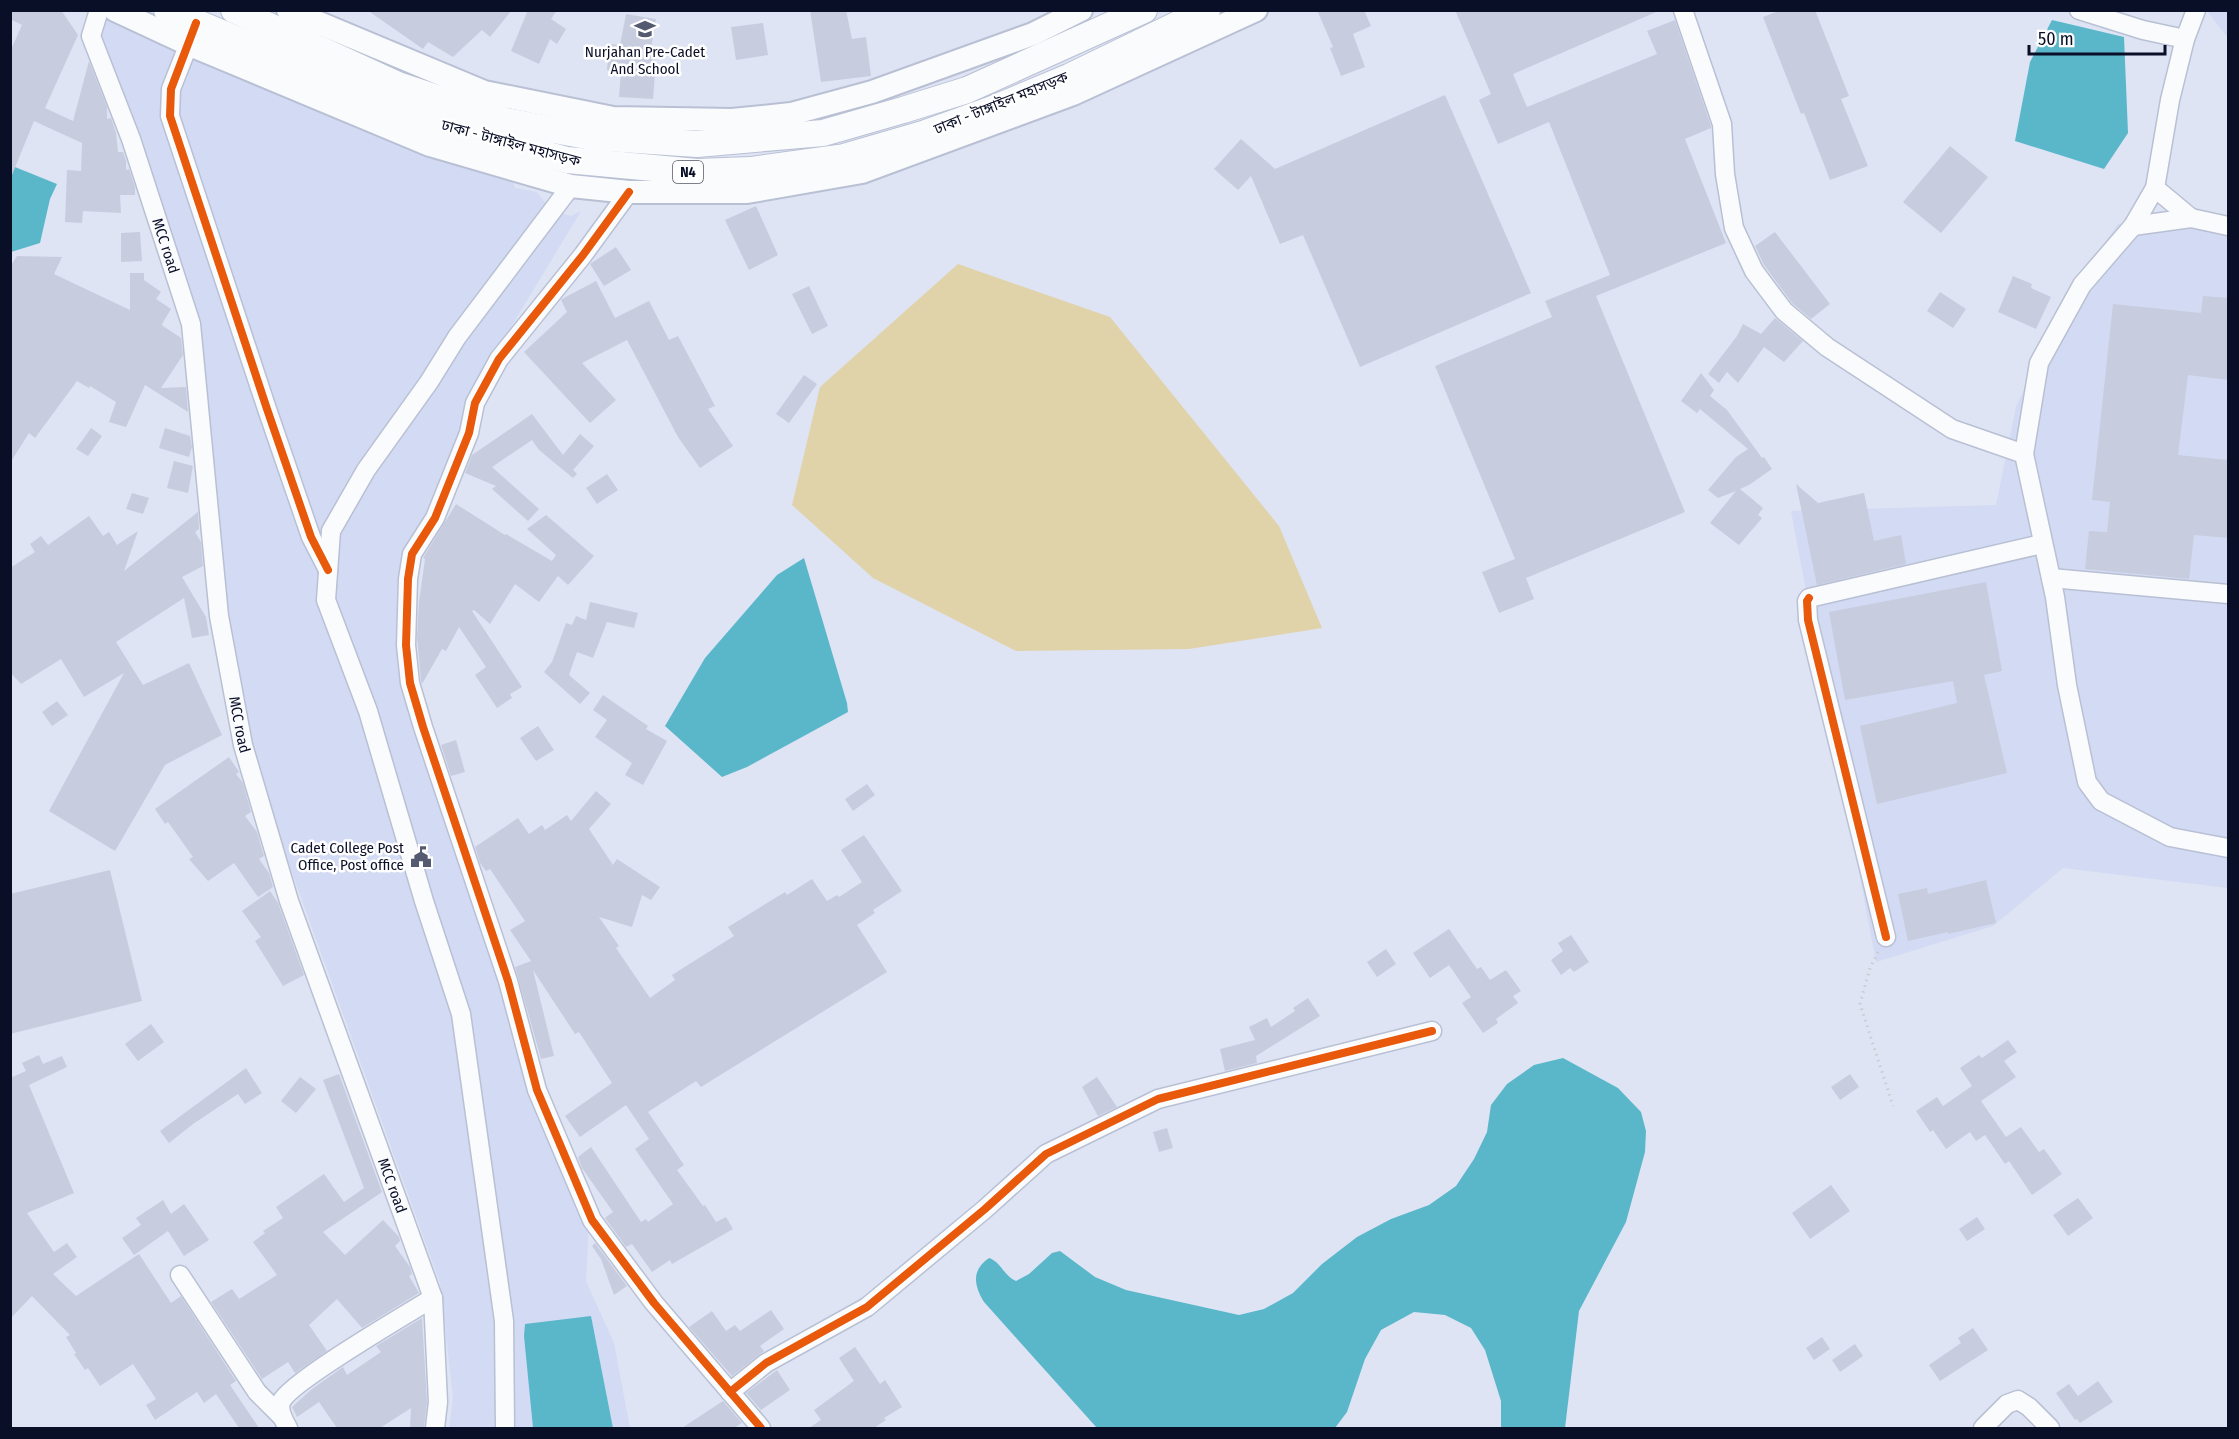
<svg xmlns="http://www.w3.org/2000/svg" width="2239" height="1439" viewBox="0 0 2239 1439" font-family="'Fira Sans Condensed','Noto Sans Bengali',sans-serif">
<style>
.built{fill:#d2dbf3}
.green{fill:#e0d2a9}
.water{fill:#5ab7ca}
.building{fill:#c7cddf}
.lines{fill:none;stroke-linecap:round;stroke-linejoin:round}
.minor-casing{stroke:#b9c0d4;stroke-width:21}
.major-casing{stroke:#b9c0d4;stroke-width:26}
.highway-casing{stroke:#b9c0d4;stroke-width:28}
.path{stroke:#caccd1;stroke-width:3;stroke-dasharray:1.5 4.5;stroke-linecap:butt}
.minor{stroke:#fafbfd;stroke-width:18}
.major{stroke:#fafbfd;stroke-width:22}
.highway{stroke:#fafbfd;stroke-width:26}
.cycleway-casing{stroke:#fff;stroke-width:11}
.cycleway{stroke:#e8590c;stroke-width:8}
.labels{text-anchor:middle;stroke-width:5;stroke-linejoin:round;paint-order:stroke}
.shield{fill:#fff;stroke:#545768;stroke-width:1.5}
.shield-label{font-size:14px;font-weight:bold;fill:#0a0f28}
.poi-label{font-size:15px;fill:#0a0f28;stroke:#fff}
.street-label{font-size:15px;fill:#0a0f28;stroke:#fff}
</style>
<rect width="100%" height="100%" fill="#dee4f4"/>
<g class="built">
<polygon points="2207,11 2228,11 2228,38"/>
<polygon points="100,15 411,149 513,182 515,188 537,192 551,210 571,216 581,211 487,367 465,433 430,517 407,554 401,645 589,1221 586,1281 614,1343 630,1428 449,1428 453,1398 440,1283 246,745 223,615 195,323 94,34"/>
<polygon points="2228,220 2228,888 2063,868 1993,926 1876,962 1791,511 1996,505 2016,407 2065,298 2118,224"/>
</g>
<polygon class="green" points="958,264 1110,317 1279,526 1322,628 1189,649 1016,651 873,578 792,505 820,387"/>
<g class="water">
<polygon points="2052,20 2124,37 2128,133 2104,169 2015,141 2030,62"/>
<polygon points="10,165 57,184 50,199 40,243 11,252"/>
<polygon points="804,558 847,703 848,712 747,767 722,777 665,726 705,658 777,575"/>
<path d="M 1563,1058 L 1618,1088 L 1641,1112 L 1646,1131 L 1645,1152 L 1626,1222 L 1579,1311 L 1565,1428 L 1501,1428 L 1501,1401 L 1485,1350 L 1471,1328 L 1445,1315 L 1414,1312 L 1381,1330 L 1365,1359 L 1347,1412 L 1335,1428 L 1097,1428 L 984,1302 C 974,1286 971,1270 989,1258 C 1001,1262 1004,1276 1016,1281 L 1029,1274 L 1052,1253 L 1060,1251 L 1095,1277 L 1126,1290 L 1239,1315 L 1264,1309 L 1293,1293 L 1322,1264 L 1357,1237 L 1391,1219 L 1429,1205 L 1456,1186 L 1474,1159 L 1487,1132 L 1491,1105 L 1507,1084 L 1534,1065 Z"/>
<polygon points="591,1316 613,1428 533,1428 524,1336 525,1324"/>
</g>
<g class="building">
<polygon points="10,10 61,10 78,35 45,108 73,121 89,61 107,107 107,119 111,118 116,133 118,152 123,152 126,161 126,170 129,169 135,187 135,195 120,195 121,213 83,211 82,223 65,222 67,170 81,171 82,143 34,121 10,180 10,52 22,25 10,19"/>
<polygon points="367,10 512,10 490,37 482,30 453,57 428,42 423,49"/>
<polygon points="528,10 557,10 551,19 566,29 557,44 550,39 539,64 511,51"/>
<polygon points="810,10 846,10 852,39 866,37 871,76 821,82"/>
<polygon points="1317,10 1364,10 1371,26 1353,34 1365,67 1341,76 1330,48 1333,47"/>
<polygon points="1455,10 1661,10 1513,74 1527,107 1657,54 1647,31 1675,20 1711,126 1711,128 1685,139 1726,243 1596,296 1685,512 1526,578 1534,599 1499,613 1482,572 1515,559 1435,366 1552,317 1545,301 1610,275 1549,122 1498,144 1479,100 1491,94"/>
<polygon points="1781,10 1815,10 1849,96 1841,99 1868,166 1830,180 1804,113 1801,114 1763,17"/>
<polygon points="626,14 656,19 651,48 657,48 653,99 619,97 621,71 607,70 609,44 620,45"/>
<polygon points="763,23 768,55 736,60 731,27"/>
<polygon points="1445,95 1531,293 1360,367 1303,235 1280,244 1251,176 1238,190 1214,169 1241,139 1275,169"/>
<polygon points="1950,146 1988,177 1941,233 1903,202"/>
<polygon points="756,206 778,255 749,270 725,220"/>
<polygon points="140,232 142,261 121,262 121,233"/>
<polygon points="1775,232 1830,304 1811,319 1792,303 1764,265 1755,246"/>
<polygon points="616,247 631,270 604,286 590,264"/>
<polygon points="17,256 62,257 54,274 130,310 130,273 144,273 144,280 161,292 156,299 171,309 162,324 163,326 181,338 183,355 161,388 186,387 188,412 145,385 126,427 109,422 116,402 90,386 89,388 77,381 35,438 29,433 10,463 10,267"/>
<polygon points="2013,276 2032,284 2031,288 2051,297 2036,329 1998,312"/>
<polygon points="596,281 615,318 649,301 669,340 678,336 715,406 708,409 733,446 700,468 678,437 627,340 582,363 616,400 590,423 524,352 567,312 561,300 562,299"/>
<polygon points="809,286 828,326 812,334 792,294"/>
<polygon points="1940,292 1966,309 1953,328 1927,311"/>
<polygon points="2203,296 2229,298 2229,380 2188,375 2178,455 2229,460 2229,538 2194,535 2189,579 2085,569 2089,531 2107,532 2110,502 2092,500 2113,304 2201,313"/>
<polygon points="1775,318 1803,341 1784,362 1764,347 1738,383 1727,372 1719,383 1708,374 1737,336 1743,324 1761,334"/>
<polygon points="1701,373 1714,390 1710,396 1727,410 1762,458 1764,457 1772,469 1749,485 1740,489 1763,508 1758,515 1762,518 1739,545 1710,523 1736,491 1718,498 1708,490 1736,457 1748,449 1700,409 1697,413 1681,401"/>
<polygon points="804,375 817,384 789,423 776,414"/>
<polygon points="532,414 563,455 580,434 594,446 573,470 577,474 573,478 539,450 532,440 492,467 539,509 528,521 492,489 496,486 465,473 472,455"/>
<polygon points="91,428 102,436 88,456 76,449"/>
<polygon points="165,428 190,436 192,447 189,457 159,448"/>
<polygon points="174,461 193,466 188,493 167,488"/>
<polygon points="607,474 618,490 597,504 586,488"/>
<polygon points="1796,484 1818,503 1864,493 1874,541 1901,535 1906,564 1817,585"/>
<polygon points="132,493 149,498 143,514 126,509"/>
<polygon points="456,504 505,535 506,534 552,561 556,555 527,529 546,515 594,556 568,585 558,576 539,602 515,584 490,624 474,610 472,611 522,687 510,694 512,698 497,708 475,675 486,667 459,627 446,651 442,649 422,684 421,681 417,637 419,602 425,559 423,558"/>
<polygon points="198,512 199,529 195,532 201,542 203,566 182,577 206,617 209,635 192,638 184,598 116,642 143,685 189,663 222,735 165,765 115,851 49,811 124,673 84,697 61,659 21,684 10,672 10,568 35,552 30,544 41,536 48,545 89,516 103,536 109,532 117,545 138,531 124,571"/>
<polygon points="1986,582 2002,671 1984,675 2007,773 1877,804 1860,726 1957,703 1953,681 1845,700 1829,612"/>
<polygon points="590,602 638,613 634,628 607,622 593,658 577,652 569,675 590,693 580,704 544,672 552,662 566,623 572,625 576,616 586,620"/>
<polygon points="603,695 648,726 646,729 667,741 643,785 625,775 632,763 595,737 607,720 593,710"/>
<polygon points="57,701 68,715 52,726 42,712"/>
<polygon points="538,726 554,750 536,761 520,738"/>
<polygon points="456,740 465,772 451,776 441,745"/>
<polygon points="229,757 239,772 236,774 243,783 251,812 245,816 257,832 264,856 259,859 269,873 273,887 258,897 234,863 208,881 189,859 193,857 168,822 165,824 155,809"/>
<polygon points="867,784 875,795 853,811 845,799"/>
<polygon points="596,791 611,804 589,829 613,865 617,859 660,887 651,900 642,895 632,927 599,917 619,946 616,948 650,998 675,980 672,975 734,936 728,927 785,892 787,895 812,879 827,901 837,895 839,897 862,882 841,850 864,835 902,891 873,910 875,913 857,925 887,972 701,1087 696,1081 648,1112 684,1165 677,1170 703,1206 705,1205 716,1222 726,1217 733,1229 672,1264 670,1260 652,1272 632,1244 626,1247 605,1218 613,1212 582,1168 578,1157 591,1147 641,1222 646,1219 648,1222 673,1204 635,1149 649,1139 626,1105 580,1137 565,1116 612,1083 579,1032 575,1034 533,970 554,1056 541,1059 515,967 531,961 510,930 525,921 490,869 486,871 480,863 475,847 518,818 529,834 542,825 545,830 567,815 571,821"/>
<polygon points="110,870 142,1001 10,1034 10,894"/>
<polygon points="1986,880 1996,923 1948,934 1948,932 1908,941 1898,894 1927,888 1928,894"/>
<polygon points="270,891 278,903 304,975 283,986 255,941 261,937 242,911"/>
<polygon points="1449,929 1477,969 1481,967 1490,980 1506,970 1521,991 1513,996 1518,1003 1496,1019 1498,1023 1483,1033 1462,1003 1471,997 1449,965 1430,978 1413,953"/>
<polygon points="1571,935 1589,962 1574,972 1570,968 1561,975 1551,960 1563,951 1558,943"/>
<polygon points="1386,949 1396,964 1377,977 1367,962"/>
<polygon points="1308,998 1320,1016 1256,1056 1257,1063 1225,1071 1220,1049 1255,1040 1249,1027 1267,1018 1271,1027 1295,1011 1293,1008"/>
<polygon points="151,1024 164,1042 138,1061 125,1044"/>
<polygon points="2008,1040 2017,1052 2004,1061 2016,1077 1981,1101 2006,1137 2021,1127 2039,1152 2044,1149 2062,1174 2032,1195 2009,1161 2005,1164 1985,1135 1976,1141 1970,1132 1946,1149 1933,1130 1930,1132 1916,1111 1937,1097 1943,1106 1972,1086 1960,1068 1979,1055 1982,1058"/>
<polygon points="39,1055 43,1064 62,1056 67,1067 29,1085 74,1193 27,1213 54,1252 67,1243 77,1257 53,1274 76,1296 139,1254 171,1303 181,1296 236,1381 230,1385 259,1428 239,1428 216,1394 204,1403 197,1392 155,1420 146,1405 156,1399 133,1364 100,1386 88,1368 85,1370 74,1354 76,1353 66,1337 70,1335 32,1296 10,1319 10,1078 26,1071 22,1063"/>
<polygon points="246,1068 262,1093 245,1104 238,1094 193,1124 169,1143 160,1131"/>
<polygon points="339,1074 382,1192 323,1232 345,1255 383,1220 399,1237 400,1241 395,1246 410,1267 412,1274 409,1276 419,1293 362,1328 337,1299 309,1325 327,1351 295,1373 288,1362 262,1379 211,1302 232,1289 239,1299 277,1275 253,1242 265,1233 263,1231 283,1218 276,1207 324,1174 344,1202 364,1188 323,1080"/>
<polygon points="1850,1074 1859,1087 1840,1100 1831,1087"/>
<polygon points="300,1077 316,1089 296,1113 281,1101"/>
<polygon points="1097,1077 1117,1107 1098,1116 1082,1087"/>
<polygon points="1167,1128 1173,1148 1159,1152 1153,1132"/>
<polygon points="1831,1185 1850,1211 1810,1239 1792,1213"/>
<polygon points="2078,1198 2093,1218 2068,1236 2053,1215"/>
<polygon points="163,1200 171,1214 184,1204 209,1240 184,1256 168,1231 134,1255 122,1238 141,1225 136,1218"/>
<polygon points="1977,1217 1985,1229 1967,1241 1959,1229"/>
<polygon points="595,1243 627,1286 614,1295 601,1259 592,1246"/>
<polygon points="771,1310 784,1329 760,1346 764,1351 732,1376 689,1327 712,1311 726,1331 735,1325 740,1331"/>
<polygon points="422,1318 427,1402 424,1428 410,1428 411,1408 380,1428 337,1428 319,1402 297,1417 292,1407 312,1389 343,1367 347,1375 381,1352 376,1346"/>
<polygon points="1973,1328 1988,1350 1940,1381 1929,1365 1961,1343 1958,1338"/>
<polygon points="1822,1337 1830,1349 1814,1360 1806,1348"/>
<polygon points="1855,1344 1863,1356 1840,1372 1832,1360"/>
<polygon points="855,1347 880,1384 885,1380 902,1407 884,1418 886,1420 874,1428 809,1428 821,1420 814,1410 854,1381 839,1358"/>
<polygon points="777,1370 790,1390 761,1410 746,1393"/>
<polygon points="2098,1381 2113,1402 2080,1423 2077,1419 2075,1420 2056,1393 2069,1384 2078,1396"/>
<polygon points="723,1401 742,1423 734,1428 682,1428"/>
</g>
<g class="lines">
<defs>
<g id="minor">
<path id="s1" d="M 99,10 L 91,36 L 131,139 L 191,324 L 219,616 L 243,745 L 289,901 L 433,1298 L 438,1402 L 435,1428"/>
<polyline points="1683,10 1722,124 1725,174 1734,228 1754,271 1784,311 1827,347 1952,429 2024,454 2039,363 2082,285 2133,226 2155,188 2170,100 2185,39 2196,10"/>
<polyline points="2079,10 2143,30 2185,39"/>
<polyline points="193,33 171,89 170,116 267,409 311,537 328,570"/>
<polyline points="629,192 583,255 499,359 475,403 469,433 435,518 412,554 408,579 406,645 410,683 423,727 508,981 537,1090 592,1220 654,1303 761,1428"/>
<polyline points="2191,218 2228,226"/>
<polyline points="2133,226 2191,218 2155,188"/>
<polyline points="2024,454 2055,597 2067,685 2087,782 2101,801 2170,837 2228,848"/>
<polyline points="2051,578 2228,594"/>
<polyline points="1886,937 1808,620 1807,601 1809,598 2042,544"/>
<polyline points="180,1275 257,1392 282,1417"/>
<polyline points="730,1392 766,1363 867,1307 985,1209 1046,1154 1158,1099 1432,1031"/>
<path d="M 288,1428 C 284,1421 278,1411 281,1402 C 290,1382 407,1314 433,1298"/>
<polyline points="505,1428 504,1321 461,1014 424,901 368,711 326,600 331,531 366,470 429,382 457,337 571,186"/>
<polyline points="1983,1428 2007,1404 2018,1400 2029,1407 2050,1428"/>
</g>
<g id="major">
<polyline points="115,10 188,44 430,145 571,186 629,192 747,192 862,172 1073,94 1256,10"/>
<polyline points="288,10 484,92 613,118 732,120 791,114 872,92 1033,34 1081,10"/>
</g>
<g id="highway">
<polyline points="167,10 441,126 567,160 697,172 751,170 844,157 923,134 990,110 1069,77 1207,10"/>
<polyline points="234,10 398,85 506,121 592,137 697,144 823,133 903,110 967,90 1144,10"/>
</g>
</defs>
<use href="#minor" class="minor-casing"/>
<use href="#major" class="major-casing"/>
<use href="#highway" class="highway-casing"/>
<polyline class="path" points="1878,952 1870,968 1860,1004 1893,1106"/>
<use href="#minor" class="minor"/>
<use href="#major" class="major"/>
<use href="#highway" class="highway"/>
<defs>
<g id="cycleway">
<polyline points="196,23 171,89 170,116 267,409 311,537 328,570"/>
<polyline points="629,192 583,255 499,359 475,403 469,433 435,518 412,554 408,579 406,645 410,683 423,727 508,981 537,1090 592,1220 654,1303 761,1428"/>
<polyline points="1809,598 1807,601 1808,620 1886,937"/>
<polyline points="730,1392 766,1363 867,1307 985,1209 1046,1154 1158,1099 1432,1031"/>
</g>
</defs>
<use href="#cycleway" class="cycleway-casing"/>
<use href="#cycleway" class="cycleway"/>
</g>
<defs>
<symbol id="school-bare" viewBox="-9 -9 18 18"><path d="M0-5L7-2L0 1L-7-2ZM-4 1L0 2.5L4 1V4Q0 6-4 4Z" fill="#545a6f" stroke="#fff" stroke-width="2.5" paint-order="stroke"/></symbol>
<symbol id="civic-bare" viewBox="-9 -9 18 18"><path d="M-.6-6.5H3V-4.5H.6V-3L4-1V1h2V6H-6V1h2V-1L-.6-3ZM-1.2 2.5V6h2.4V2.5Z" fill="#545a6f" stroke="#fff" stroke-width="2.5" paint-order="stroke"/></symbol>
</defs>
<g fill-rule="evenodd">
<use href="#school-bare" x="630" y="14" width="30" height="30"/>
<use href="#civic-bare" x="406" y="842" width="30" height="30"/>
</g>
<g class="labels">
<rect class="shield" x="673" y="161" width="30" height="22" rx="4.5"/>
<g class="shield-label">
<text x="688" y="177">N4</text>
</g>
<g class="poi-label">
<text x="645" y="57">Nurjahan Pre-Cadet<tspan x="645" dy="17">And School</tspan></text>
<text x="404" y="853" text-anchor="end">Cadet College Post<tspan x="404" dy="17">Office, Post office</tspan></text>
</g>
<g class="street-label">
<text transform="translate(1001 103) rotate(-22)" y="5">ঢাকা - টাঙ্গাইল মহাসড়ক</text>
<text transform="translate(511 143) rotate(15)" y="5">ঢাকা - টাঙ্গাইল মহাসড়ক</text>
<text dy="5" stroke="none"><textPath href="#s1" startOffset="250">MCC road</textPath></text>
<text dy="5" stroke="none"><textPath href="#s1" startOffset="736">MCC road</textPath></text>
<text dy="5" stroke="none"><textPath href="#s1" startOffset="1222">MCC road</textPath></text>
</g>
</g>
<rect width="2239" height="1439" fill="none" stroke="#0a0f28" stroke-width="24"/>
<path d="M2029 45v9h136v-9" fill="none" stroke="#0a0f28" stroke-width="3"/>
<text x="2038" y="45" font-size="18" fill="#0a0f28" stroke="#ffffff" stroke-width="4.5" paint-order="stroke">50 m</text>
</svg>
